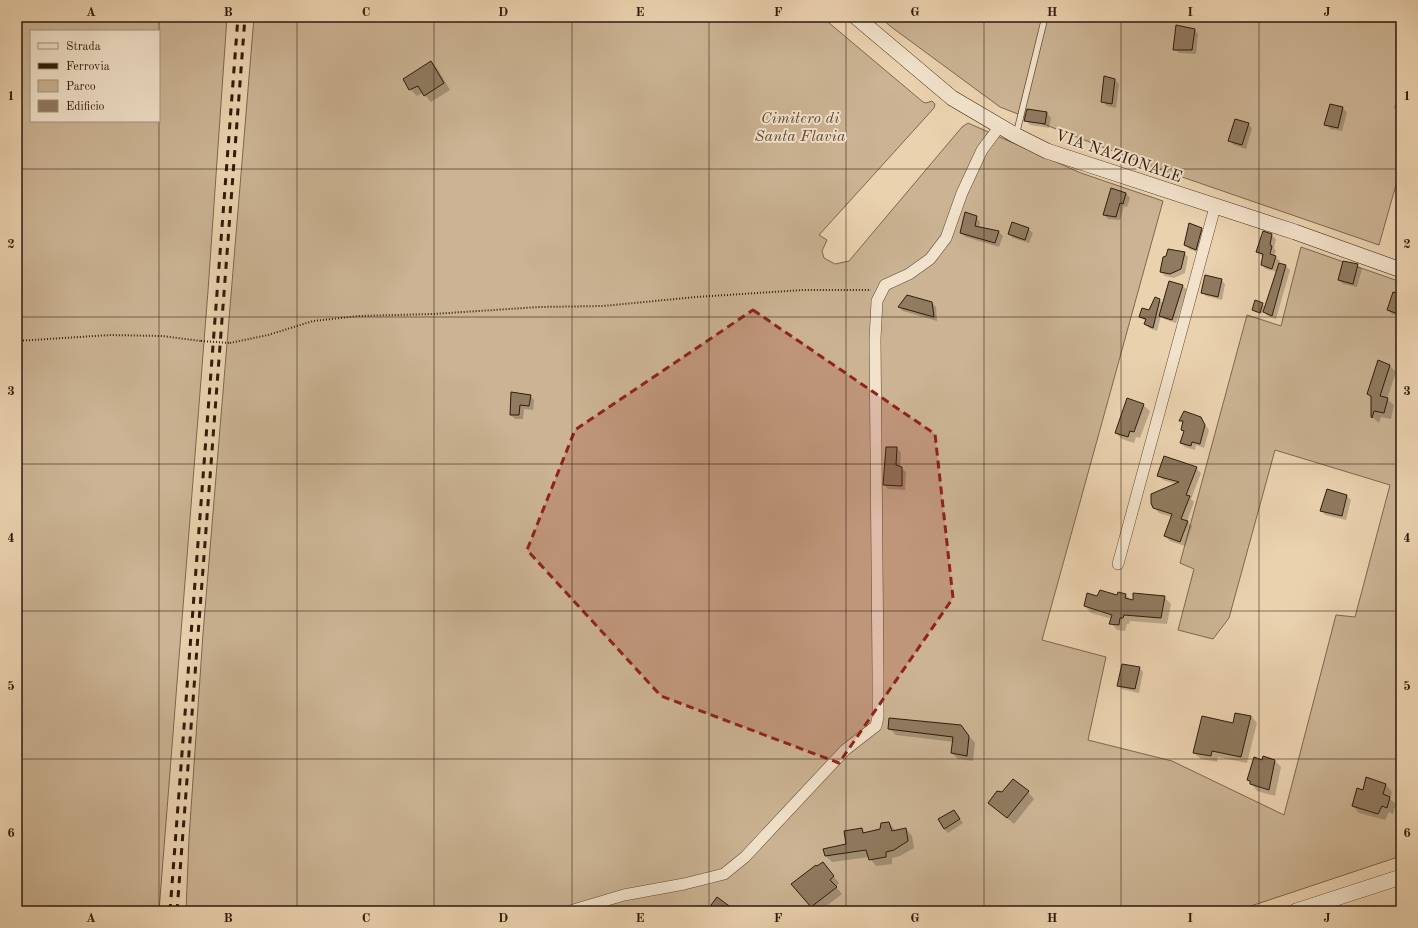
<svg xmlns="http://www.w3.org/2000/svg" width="1418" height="928" viewBox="0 0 1418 928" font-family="'Old Standard TT',serif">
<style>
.green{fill:#cbb393;stroke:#7c674f;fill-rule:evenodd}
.shadow{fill:#0003}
.building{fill:#907a60;stroke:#2e1b0b}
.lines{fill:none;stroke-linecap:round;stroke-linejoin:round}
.service-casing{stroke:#5d4934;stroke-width:7}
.minor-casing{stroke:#5d4934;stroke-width:12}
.secondary-casing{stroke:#2e1b0b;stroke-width:16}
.path{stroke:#2e1b0b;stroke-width:2;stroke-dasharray:1 2;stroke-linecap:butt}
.service{stroke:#f2e2cb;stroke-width:5.5}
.minor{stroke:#f2e2cb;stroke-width:11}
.secondary{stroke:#f2e2cb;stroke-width:15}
.rail{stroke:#2e1b0b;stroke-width:3;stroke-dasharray:7 7;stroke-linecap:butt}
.path-bridge{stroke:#2e1b0b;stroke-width:2;stroke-dasharray:1 2;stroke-linecap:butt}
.marked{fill:#8f2418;fill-opacity:0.2;stroke:#8f2418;stroke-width:3;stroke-dasharray:8 5;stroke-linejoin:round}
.grid{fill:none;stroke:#2e1b0b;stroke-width:1;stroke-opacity:0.55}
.labels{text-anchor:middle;stroke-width:4;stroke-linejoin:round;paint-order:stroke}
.park-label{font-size:16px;font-style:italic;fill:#5d4934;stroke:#f2e2cb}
.street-label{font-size:16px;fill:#2e1b0b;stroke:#f2e2cb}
.neatline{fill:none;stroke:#2e1b0b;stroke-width:1.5}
.grid-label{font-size:13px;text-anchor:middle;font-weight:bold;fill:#2e1b0b}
</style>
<rect width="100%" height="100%" fill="#ebd2af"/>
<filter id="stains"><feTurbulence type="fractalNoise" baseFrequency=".005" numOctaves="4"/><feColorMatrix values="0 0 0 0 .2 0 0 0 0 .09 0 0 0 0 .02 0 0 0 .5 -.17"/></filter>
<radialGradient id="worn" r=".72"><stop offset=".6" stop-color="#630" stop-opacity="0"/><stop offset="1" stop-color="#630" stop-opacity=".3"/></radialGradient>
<g class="green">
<path d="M 17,17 L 227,17 L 208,291 L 159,911 L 17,911 ZM 31,31 L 159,31 L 159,121 L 31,121 Z"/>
<polygon points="254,17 822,17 923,102 926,103 932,101 935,104 934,108 819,235 827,240 822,251 824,258 835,264 849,261 962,127 968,123 1081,173 1163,201 1042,640 1106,657 1088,740 1172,761 1284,815 1336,615 1355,617 1390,485 1275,450 1229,618 1213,639 1178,630 1194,569 1180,563 1247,315 1281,326 1301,247 1401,282 1401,856 1236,911 186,911 189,838 203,634"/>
<polygon points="880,17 1401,17 1401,167 1379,245 1156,168 1000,107 890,26"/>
</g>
<g class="shadow">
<polygon points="1194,29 1198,34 1196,54 1179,53 1175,49"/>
<polygon points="431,62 437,68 450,90 431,102 423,93 417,96 410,89"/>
<polygon points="1115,80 1119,84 1116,108 1107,106 1103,102"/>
<polygon points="1399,87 1401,88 1401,113 1394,108"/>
<polygon points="1342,108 1347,112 1342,131 1330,129 1326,124"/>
<polygon points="1047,113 1051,118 1049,128 1030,125 1026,121"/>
<polygon points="1248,124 1252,128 1246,149 1234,145 1229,140"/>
<polygon points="1126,193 1130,198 1127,207 1124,206 1120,220 1108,219 1104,215"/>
<polygon points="976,217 980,222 979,228 999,232 1003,236 999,247 966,237 961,233"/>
<polygon points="1028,229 1033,233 1029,243 1013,238 1009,234"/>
<polygon points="1201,229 1206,233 1200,253 1189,249 1185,245"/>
<polygon points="1272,235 1276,239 1274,248 1276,251 1274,256 1280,261 1279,264 1286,266 1290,270 1276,319 1268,316 1263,311 1262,314 1253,310 1262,304 1265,307 1277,272 1266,269 1262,265 1263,257 1257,252"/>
<polygon points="1184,253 1188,257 1185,273 1174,278 1165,276 1161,272 1167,257"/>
<polygon points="1357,265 1362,269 1357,287 1343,284 1339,280"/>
<polygon points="1221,280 1225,284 1222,300 1206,296 1202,292"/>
<polygon points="1170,282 1183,286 1187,290 1176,323 1164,319 1161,316 1157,331 1149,328 1145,324 1146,321 1140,317 1150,311 1155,298 1164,303"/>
<polygon points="907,296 932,303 936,307 937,321 903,311 899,307"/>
<polygon points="1401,296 1401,317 1392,314 1388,310"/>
<polygon points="1379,362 1390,366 1396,372 1387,399 1394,405 1391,419 1381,417 1379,423 1372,417 1372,398 1368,394"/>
<polygon points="512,393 530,396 534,400 533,410 524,409 523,419 515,419 511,415"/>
<polygon points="1143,405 1150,411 1140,438 1136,437 1134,443 1122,439 1116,433"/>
<polygon points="1200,418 1209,430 1204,448 1196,445 1195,450 1185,447 1181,443 1185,432 1182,429 1183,423 1181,420"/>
<polygon points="887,448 897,448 901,453 900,467 906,472 905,490 888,489 884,484"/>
<polygon points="1196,468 1201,473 1191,499 1194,502 1187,521 1192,526 1185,546 1170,541 1165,536 1172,517 1159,513 1154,507 1176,484 1163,480 1158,475"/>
<polygon points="1328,490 1347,496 1351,500 1346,520 1325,515 1321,511"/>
<polygon points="1119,593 1126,595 1133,602 1164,597 1171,604 1167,624 1130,621 1129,624 1127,624 1125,631 1117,630 1111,623 1112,619 1091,613 1085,606 1097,597 1118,597"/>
<polygon points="1139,668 1143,672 1139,693 1122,689 1118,685"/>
<polygon points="1236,714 1251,716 1257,723 1247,763 1218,757 1217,762 1201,759 1194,753 1234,724"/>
<polygon points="960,726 975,743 973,761 958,759 952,753 954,742 896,735 889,728"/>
<polygon points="1275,761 1281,767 1275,796 1257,791 1248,779 1262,762"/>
<polygon points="1386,785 1392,792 1390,799 1396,804 1393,814 1389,812 1385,820 1359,813 1353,806 1363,792"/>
<polygon points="1028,792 1034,799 1014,824 989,803 1003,793"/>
<polygon points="954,811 963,823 948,833 944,829"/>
<polygon points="889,823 896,831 906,829 912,836 914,848 900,856 892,858 892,864 876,866 869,857 832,862 826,856 847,845 861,829 866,834 881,830"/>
<polygon points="823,863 839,883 836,887 842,894 820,911 817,911 812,906 817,867"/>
<polygon points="717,898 734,911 707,911"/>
<polygon points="1376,905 1382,911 1355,911 1355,907"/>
</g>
<g class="building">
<polygon points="1176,25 1195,29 1192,50 1173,50"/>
<polygon points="431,61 444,83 424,96 418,86 409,90 403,79"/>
<polygon points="1104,76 1115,79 1112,104 1101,102"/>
<polygon points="1330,104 1343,107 1338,128 1324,125"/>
<polygon points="1027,109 1047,112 1045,124 1024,121"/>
<polygon points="1235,119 1249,123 1242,145 1228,141"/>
<polygon points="1111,188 1126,193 1123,204 1120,203 1116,217 1103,215"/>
<polygon points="965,212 977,216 975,226 999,231 995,243 960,233"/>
<polygon points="1012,222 1029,228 1025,240 1008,234"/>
<polygon points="1189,223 1202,228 1196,250 1184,245"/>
<polygon points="1263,231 1272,234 1270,245 1272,246 1270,254 1276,256 1272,269 1261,265 1263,254 1256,252"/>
<polygon points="1168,249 1185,252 1181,269 1170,274 1160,272 1163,257 1166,256"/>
<polygon points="1343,261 1358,264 1353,284 1338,280"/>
<polygon points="1279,263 1286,265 1272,316 1263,312"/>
<polygon points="1205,275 1222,279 1218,297 1201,293"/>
<polygon points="1169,281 1183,285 1172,320 1159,316"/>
<polygon points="1393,292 1401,294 1401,315 1387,310"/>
<polygon points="907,295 932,302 934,317 898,307"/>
<polygon points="1155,297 1160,299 1153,328 1144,324 1146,319 1139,317 1142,308 1149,310"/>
<polygon points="1255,300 1263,303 1260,313 1252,310"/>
<polygon points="1378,360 1390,365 1380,396 1388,398 1384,413 1374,411 1372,418 1371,417 1371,396 1367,394"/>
<polygon points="511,392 531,395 529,406 520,405 519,415 510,415"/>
<polygon points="1127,398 1144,404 1134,432 1130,431 1128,437 1115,433"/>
<polygon points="1184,411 1201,417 1205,425 1200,444 1192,442 1191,446 1180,443 1184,431 1181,430 1183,421 1179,421"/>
<polygon points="886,447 897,447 896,465 902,467 902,486 883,485"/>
<polygon points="1164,456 1197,467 1186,495 1190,496 1181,519 1188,521 1180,542 1164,536 1172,514 1153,508 1151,503 1151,494 1179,482 1157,476"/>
<polygon points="1327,489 1347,495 1342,516 1320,511"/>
<polygon points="1100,590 1117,595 1118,592 1126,594 1125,598 1133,600 1133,593 1165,596 1161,618 1124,615 1123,618 1120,618 1119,625 1109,624 1112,615 1084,606 1087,593 1097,596"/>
<polygon points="1122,664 1140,667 1135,689 1117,686"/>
<polygon points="1235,713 1251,716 1241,757 1212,751 1211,756 1193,753 1202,716 1233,723"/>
<polygon points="889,718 961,725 969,736 967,756 951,753 953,737 888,729"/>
<polygon points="1263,756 1275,760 1269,790 1250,784 1250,781 1247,780 1254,757 1262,760"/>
<polygon points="1366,777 1386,784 1383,794 1390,797 1387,808 1382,806 1378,814 1352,806 1357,788 1363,790"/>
<polygon points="1013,779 1029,791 1007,818 988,803 997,791 1002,792"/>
<polygon points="954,810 960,819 944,829 938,819"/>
<polygon points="889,822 892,831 906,828 908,841 894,850 886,852 886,857 869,860 866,850 825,856 823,849 846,844 844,831 862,828 863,833 880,829 881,823"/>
<polygon points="823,862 834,876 830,880 837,887 811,907 791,884 816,865 817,866"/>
<polygon points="717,897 736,911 716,911 711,905"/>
</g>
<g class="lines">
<defs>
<polyline id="service" points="1016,135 1045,17"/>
<g id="minor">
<polyline points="1118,564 1215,207"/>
<polyline points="570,911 624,895 684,884 724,874 745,857 845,750 876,726 878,717 878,671 875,339 877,301 885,285 909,274 930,259 946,238 962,193 982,150 1000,126"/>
</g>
<g id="secondary">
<polyline points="856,17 952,98 1015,135 1047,151 1295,232 1401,270"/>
<polyline points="1296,911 1401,877"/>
</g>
</defs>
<use href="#service" class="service-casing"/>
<use href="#minor" class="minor-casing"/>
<use href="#secondary" class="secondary-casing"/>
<g class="path">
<polyline points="17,341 110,335 162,336 201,341"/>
<polyline points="230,343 268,335 313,321 359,316 433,314 539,307 603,306 696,297 803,290 871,290"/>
</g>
<use href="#service" class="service"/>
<use href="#minor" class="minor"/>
<use href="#secondary" class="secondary"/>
<g class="rail">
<polyline points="170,911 238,17"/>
<polyline points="177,911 245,17"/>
</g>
<polyline class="path-bridge" points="201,341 230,343"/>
</g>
<path class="marked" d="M 753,310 L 935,434 L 953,598 L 839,763 L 661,696 L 527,550 L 575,430 Z"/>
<path class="grid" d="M 159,17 L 159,911M 297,17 L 297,911M 434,17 L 434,911M 572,17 L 572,911M 709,17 L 709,911M 846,17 L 846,911M 984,17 L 984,911M 1121,17 L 1121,911M 1259,17 L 1259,911M 17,169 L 1401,169M 17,317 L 1401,317M 17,464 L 1401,464M 17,611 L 1401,611M 17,759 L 1401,759"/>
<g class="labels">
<g class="park-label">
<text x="800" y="123">Cimitero di<tspan x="800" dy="18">Santa Flavia</tspan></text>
</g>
<g class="street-label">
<text transform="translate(1119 155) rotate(19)" y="6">VIA NAZIONALE</text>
</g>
</g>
<rect width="1418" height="928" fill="none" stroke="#ebd2af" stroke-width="44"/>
<rect x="30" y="30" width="130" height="92" fill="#f2e2cb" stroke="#a4927e"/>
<rect x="38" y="43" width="20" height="6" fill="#f2e2cb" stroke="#a4927e"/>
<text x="66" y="50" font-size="12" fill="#2e1b0b">Strada</text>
<rect x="38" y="63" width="20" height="6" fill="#2e1b0b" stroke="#a4927e"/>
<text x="66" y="70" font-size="12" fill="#2e1b0b">Ferrovia</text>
<rect x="38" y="80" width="20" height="12" fill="#cbb393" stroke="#a4927e"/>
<text x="66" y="90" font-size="12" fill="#2e1b0b">Parco</text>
<rect x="38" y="100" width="20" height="12" fill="#907a60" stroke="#a4927e"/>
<text x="66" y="110" font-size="12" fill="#2e1b0b">Edificio</text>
<rect x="22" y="22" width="1374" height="884" class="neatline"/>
<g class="grid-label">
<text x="91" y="16">A</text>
<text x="228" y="16">B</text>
<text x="366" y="16">C</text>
<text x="503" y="16">D</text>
<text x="640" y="16">E</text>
<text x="778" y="16">F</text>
<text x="915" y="16">G</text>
<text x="1052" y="16">H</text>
<text x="1190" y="16">I</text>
<text x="1327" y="16">J</text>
<text x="11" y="100">1</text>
<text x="1407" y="100">1</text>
<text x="11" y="248">2</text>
<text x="1407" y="248">2</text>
<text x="11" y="395">3</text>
<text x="1407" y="395">3</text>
<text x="11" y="542">4</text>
<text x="1407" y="542">4</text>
<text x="11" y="690">5</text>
<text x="1407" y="690">5</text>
<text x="11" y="837">6</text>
<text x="1407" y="837">6</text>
<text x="91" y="922">A</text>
<text x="228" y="922">B</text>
<text x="366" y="922">C</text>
<text x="503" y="922">D</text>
<text x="640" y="922">E</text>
<text x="778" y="922">F</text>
<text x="915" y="922">G</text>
<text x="1052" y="922">H</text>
<text x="1190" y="922">I</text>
<text x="1327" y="922">J</text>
</g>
<rect width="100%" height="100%" filter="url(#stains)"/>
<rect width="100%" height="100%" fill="url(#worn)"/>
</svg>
